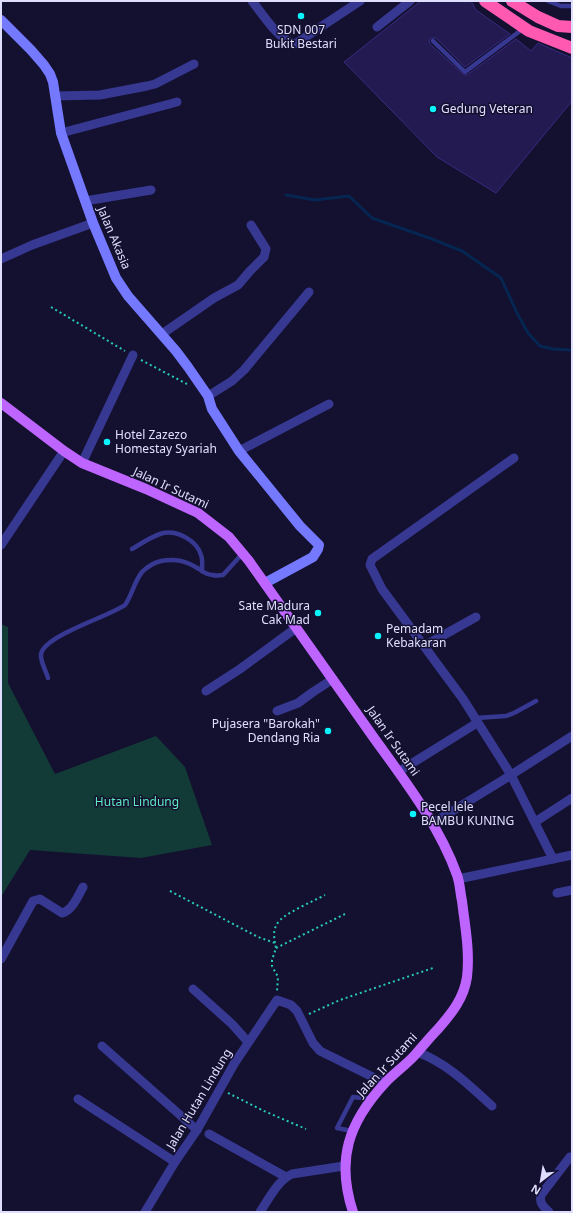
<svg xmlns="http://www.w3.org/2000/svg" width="573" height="1213" viewBox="0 0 573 1213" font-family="'Noto Sans',sans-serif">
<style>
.green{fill:#123a36}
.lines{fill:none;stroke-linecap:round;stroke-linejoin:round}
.stream{stroke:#062652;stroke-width:3}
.building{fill:#231a52;stroke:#372a80}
.path{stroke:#26cbb9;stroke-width:2;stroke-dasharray:2 3;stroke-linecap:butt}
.lane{stroke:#373892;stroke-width:4.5}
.street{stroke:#373892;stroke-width:9}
.secondary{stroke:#7579ff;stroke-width:10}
.primary{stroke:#be65ff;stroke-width:10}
.highway{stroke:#ff59b1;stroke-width:12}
.poi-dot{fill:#0af3ff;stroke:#14102f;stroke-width:1.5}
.labels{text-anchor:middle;stroke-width:3;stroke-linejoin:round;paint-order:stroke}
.poi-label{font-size:12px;fill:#e0deff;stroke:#14102f;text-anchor:start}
.street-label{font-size:12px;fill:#e0deff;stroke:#14102f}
.park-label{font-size:12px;fill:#5eebc1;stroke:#14102f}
</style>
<rect width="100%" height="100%" fill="#14102f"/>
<polygon class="green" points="1,624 8,627 8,683 55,774 156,736 185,767 212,845 141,858 30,850 1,897"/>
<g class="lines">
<polyline class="stream" points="286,195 315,200 349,196 372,218 432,239 462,251 501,278 517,313 528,333 540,346 553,349 572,350"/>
</g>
<polygon class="building" points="421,1 471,1 476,10 510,34 465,67 436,38 431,38 429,40 430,44 464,75 467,75 516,39 531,51 538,43 572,58 572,101 496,193 437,157 344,62"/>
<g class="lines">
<g class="path">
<polyline points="51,307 125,351"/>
<polyline points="141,360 187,384"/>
<polyline points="170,891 258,937 275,943 276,948 272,960 272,966 278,977 277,991"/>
<path d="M 275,943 C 274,937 273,930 277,924 C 282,914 314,901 325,895"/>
<polyline points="276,948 345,914"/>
<polyline points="309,1014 340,1000 433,968"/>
<polyline points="228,1093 264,1111 306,1129"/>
</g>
<g class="lane">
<polyline points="548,1 561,6 572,6"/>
<polyline points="433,41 465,72 524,28"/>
<path d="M 132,549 C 142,543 152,536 163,533 C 178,530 197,541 201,555 C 203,560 202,566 202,571"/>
<path d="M 48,678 C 46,671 40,661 41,654 C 45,635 108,617 125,605 C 132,595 134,582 142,572 C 148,566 153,563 161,561 C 176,558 186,561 199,569 C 203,572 208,575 213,575 C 216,576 220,575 223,575 L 243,553"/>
<polyline points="476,718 506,716 514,713 536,701"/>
<polyline points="352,1131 337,1128 353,1097 371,1099"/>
</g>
<g class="street">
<path d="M 252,1 C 262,13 279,41 295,44 L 360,1"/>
<polyline points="377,27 410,1"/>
<polyline points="55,96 100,95 147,86 155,84 194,64"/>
<polyline points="61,133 177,102"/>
<polyline points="85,201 151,190"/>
<polyline points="1,259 32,245 93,223"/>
<polyline points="162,334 214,298 238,285 250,271 264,257 266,249 251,225"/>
<polyline points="208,396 232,381 244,370 309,292"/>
<polyline points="239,451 329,404"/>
<polyline points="514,458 372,559 370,565 382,589 463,699 511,775 553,859"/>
<polyline points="82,463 133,355"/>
<polyline points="1,545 64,451"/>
<polyline points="424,646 476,617"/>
<polyline points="206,691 240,669 296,628"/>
<polyline points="277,711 298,703 313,692 333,679"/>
<polyline points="398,772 477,723"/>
<polyline points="535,822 572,798"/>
<polyline points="433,823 511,775 572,736"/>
<polyline points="458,879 572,855"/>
<polyline points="557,893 572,890"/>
<path d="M 1,959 L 33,901 L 40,899 L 62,913 C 72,911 78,896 83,887"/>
<polyline points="193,989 232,1024 248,1042"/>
<polyline points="102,1046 197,1130"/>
<path d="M 417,1052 C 447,1063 469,1085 492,1106"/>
<polyline points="78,1099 175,1162"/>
<polyline points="209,1134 286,1177"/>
<polyline points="145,1212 175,1162 197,1130 234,1064 277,1000 291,1005 297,1011 313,1043 320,1051 385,1083"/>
<path d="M 260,1212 C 269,1199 277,1181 292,1174 L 344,1166"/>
<path d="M 549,1212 C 544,1207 539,1204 541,1195 L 570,1157"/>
</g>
<polyline class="secondary" points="1,20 31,50 44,65 50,74 53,82 61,133 93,223 116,278 128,296 176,351 188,367 208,396 212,409 239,451 300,526 319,545 318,549 313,557 265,583"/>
<path class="primary" d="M 1,403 L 64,451 L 82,463 L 146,489 L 198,513 L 229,537 L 249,561 C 291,620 333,679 374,738 C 405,781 439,825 457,875 C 460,883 460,892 462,901 C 465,926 470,951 467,977 C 464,998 452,1013 438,1029 C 430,1037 423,1046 415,1055 C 406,1065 394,1073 385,1083 C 348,1123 336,1160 353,1212"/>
<g class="highway">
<polyline points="485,1 529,31 572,48"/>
<polyline points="512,1 538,17 558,26 572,27"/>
</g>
</g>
<g class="poi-dot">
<circle cx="301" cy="16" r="4"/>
<circle cx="433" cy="109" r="4"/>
<circle cx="107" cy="442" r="4"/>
<circle cx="318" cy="613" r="4"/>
<circle cx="378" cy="636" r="4"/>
<circle cx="328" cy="731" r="4"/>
<circle cx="413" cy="814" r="4"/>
</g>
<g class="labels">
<g class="poi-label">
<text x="301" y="34" text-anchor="middle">SDN 007<tspan x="301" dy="14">Bukit Bestari</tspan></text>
<text x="441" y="113">Gedung Veteran</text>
<text x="115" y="439">Hotel Zazezo<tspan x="115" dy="14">Homestay Syariah</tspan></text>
<text x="310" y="610" text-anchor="end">Sate Madura<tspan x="310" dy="14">Cak Mad</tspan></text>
<text x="386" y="633">Pemadam<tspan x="386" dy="14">Kebakaran</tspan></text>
<text x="320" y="728" text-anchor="end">Pujasera "Barokah"<tspan x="320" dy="14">Dendang Ria</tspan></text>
<text x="421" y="811">Pecel lele<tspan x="421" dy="14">BAMBU KUNING</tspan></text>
</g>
<g class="street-label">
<text transform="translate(114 238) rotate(67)" y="4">Jalan Akasia</text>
<text transform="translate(171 488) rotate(25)" y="4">Jalan Ir Sutami</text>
<text transform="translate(393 741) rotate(55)" y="4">Jalan Ir Sutami</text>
<text transform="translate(387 1065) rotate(-47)" y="4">Jalan Ir Sutami</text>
<text transform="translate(199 1099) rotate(-59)" y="4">Jalan Hutan Lindung</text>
</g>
<g class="park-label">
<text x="137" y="806">Hutan Lindung</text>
</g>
</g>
<rect width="573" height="1213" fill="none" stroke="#e0deff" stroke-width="4"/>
<g transform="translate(541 1181) rotate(211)" stroke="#14102f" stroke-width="3" paint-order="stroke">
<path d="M0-3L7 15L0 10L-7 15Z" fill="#e0deff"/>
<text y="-6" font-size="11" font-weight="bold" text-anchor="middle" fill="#e0deff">N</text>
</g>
</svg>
